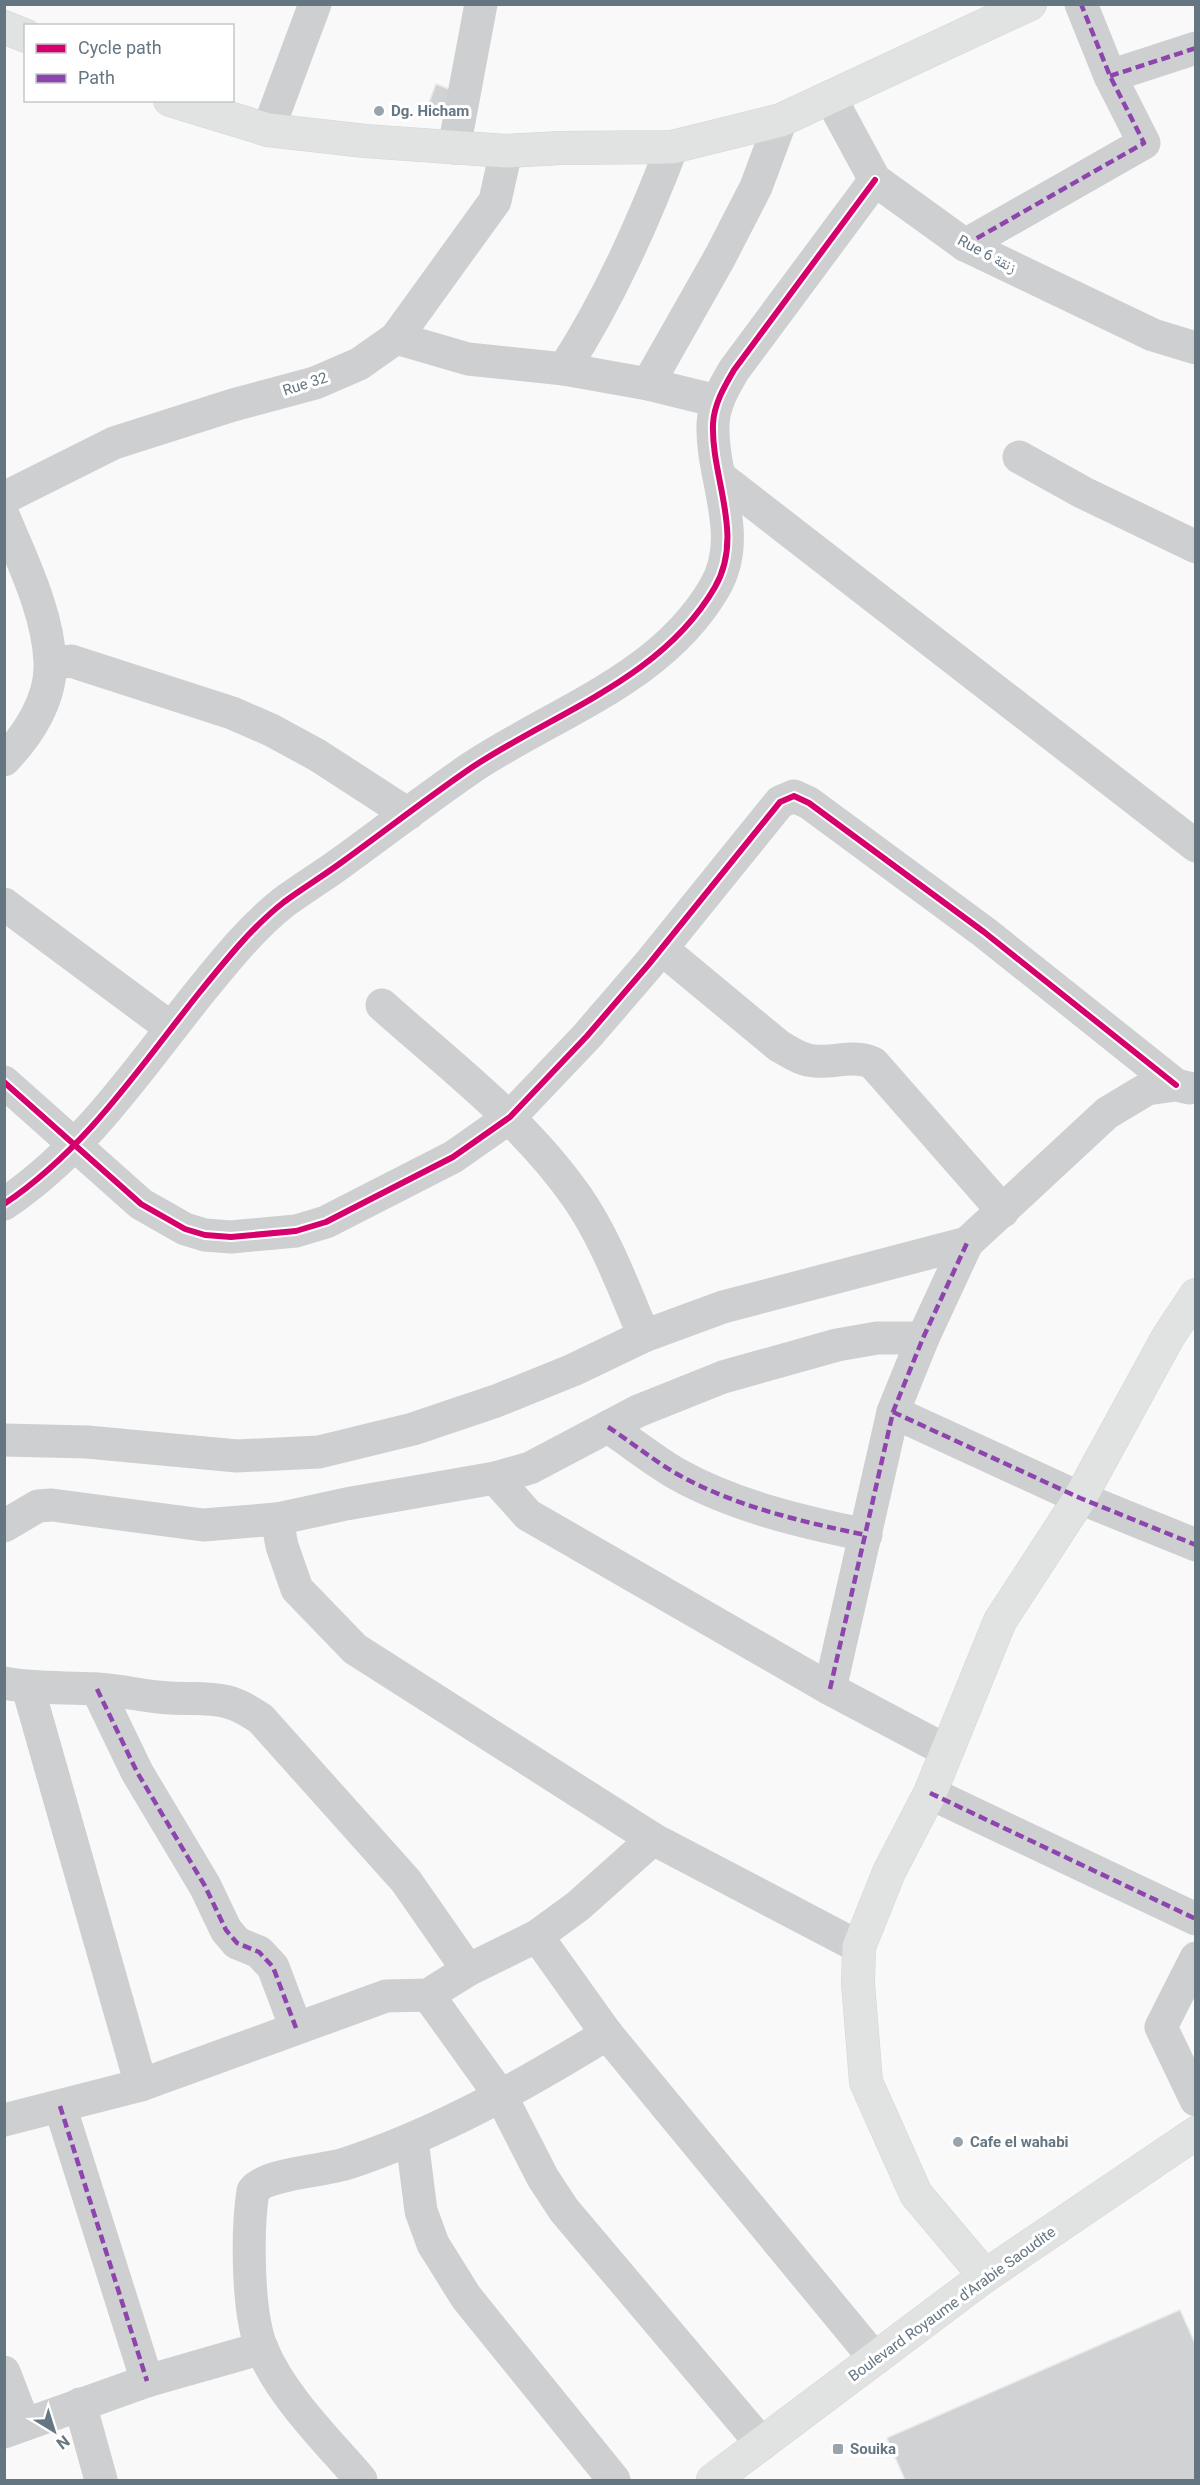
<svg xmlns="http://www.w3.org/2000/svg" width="1200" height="2485" viewBox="0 0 1200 2485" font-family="Roboto,'Noto Naskh Arabic',sans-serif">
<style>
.building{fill:#d0d2d3;stroke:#e8e8e8;stroke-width:1.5}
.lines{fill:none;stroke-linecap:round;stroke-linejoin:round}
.secondary-casing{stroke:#d5d6d7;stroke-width:34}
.street{stroke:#cecfd0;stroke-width:33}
.secondary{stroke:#e1e2e2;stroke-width:33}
.quiet{stroke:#8e44ad;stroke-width:4.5;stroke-dasharray:9 4.5;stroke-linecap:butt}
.cycleway-casing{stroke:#fff;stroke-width:10}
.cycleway{stroke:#d6006c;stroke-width:6}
.poi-dot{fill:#99a4ac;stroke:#fff;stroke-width:2}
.labels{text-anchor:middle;stroke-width:6;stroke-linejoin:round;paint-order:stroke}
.poi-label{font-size:15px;font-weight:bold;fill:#657683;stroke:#fff;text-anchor:start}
.street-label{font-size:15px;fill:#657683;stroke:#fff}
</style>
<rect width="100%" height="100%" fill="#f9f9f9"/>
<g class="building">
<polygon points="436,84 456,92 446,118 426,111"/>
<polygon points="1180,2310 1196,2346 1196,2480 905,2480 887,2438"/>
</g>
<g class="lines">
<defs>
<g id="secondary">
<polyline points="4,27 26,36"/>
<polyline points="170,100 268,130 365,141 506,151 561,148 672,147 781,120 1030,4"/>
<polyline points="985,2276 916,2194 866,2082 858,1983 859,1947 889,1872 930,1793 1000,1621 1080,1498 1168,1337 1196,1295"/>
<polyline points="713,2480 985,2276 1196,2133"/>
</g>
</defs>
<use href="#secondary" class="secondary-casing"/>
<g class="street">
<polyline points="1110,76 1196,48"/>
<polyline points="830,97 875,180 965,245 1153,335 1196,348"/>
<polyline points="268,130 315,4"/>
<polyline points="454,148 481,4"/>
<polyline points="965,245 1144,143 1110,76 1081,4"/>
<polyline points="396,338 468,359 564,369 648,384 717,401"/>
<path d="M 564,369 C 609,299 642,225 672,147"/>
<polyline points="648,384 720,257 756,187 781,120"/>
<polyline points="1019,457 1082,492 1196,547"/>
<polyline points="720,477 1196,846"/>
<polyline points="4,498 114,443 233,405 315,383 359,364 396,338 495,201 506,151"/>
<path d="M 4,517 C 23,563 48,613 50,662 C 52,699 28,735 4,760"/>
<polyline points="51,664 71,661 232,713 271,730 317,755 408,814"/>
<polyline points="4,904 171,1028"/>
<path d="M 662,949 L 779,1046 C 790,1052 802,1061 815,1061 C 836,1063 853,1054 873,1063 L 1003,1211"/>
<path d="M 382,1005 C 450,1066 524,1121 577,1197 C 606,1239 624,1289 644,1336"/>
<polyline points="4,1082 141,1204 185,1229 205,1235 231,1237 296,1231 326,1222 453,1157 510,1117 587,1036 649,964 780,802 794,796 809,803 984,932 1176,1085"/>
<path d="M 4,1204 C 85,1150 139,1068 199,993 C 225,961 252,927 284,902 C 303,888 323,876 342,862 C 385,831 427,798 471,768 C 555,712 662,679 715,587 C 745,535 711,478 713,424 C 714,404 724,387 734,370 L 875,180"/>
<polyline points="893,1412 1080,1498 1196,1545"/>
<path d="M 608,1427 C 631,1442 653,1460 677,1474 C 734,1506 802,1522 866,1535"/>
<polyline points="4,1440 87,1442 237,1456 319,1452 413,1429 496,1401 573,1370 644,1336 723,1307 967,1243"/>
<polyline points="495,1478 528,1515 830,1689 945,1750"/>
<polyline points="277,1519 282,1546 297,1589 355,1649 653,1839 859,1947"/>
<polyline points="4,1526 38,1506 52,1505 203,1525 277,1519 346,1504 495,1478 530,1468 638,1411 723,1377 837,1345 877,1338 923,1338"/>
<path d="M 4,1683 C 35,1689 65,1687 96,1689 C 121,1690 145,1697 170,1698 C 210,1700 226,1694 261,1719 L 406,1881 L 468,1970"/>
<polyline points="28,1688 141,2085"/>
<polyline points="97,1689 137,1772 205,1886 226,1930 237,1943 259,1952 273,1967 296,2028"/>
<polyline points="830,1689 893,1412 923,1338 967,1243 1107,1113 1147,1089 1176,1085 1189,1088"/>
<polyline points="930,1793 1196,1919"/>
<polyline points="537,1936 607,2034 875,2359"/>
<polyline points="1196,1958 1161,2027 1196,2100"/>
<polyline points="428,1995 502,2098 543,2178 564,2210 762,2444"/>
<polyline points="60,2106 147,2381"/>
<polyline points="4,2120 141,2085 386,1996 428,1995 468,1970 537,1936 578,1906 653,1839"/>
<polyline points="412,2140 421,2211 433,2244 466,2297 614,2480"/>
<polyline points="4,2372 24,2424"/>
<polyline points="80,2404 101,2480"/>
<polyline points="4,2432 147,2381 262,2348"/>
<path d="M 361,2480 C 327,2440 283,2398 262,2349 C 247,2313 247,2230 253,2191 C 265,2173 326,2171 348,2163 C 441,2132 524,2085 607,2034"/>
</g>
<use href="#secondary" class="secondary"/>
<g class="quiet">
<polyline points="1110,76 1196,48"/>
<polyline points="965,245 1144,143 1110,76 1081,4"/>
<polyline points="893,1412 1080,1498 1196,1545"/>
<path d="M 608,1427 C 631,1442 653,1460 677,1474 C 734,1506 802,1522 866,1535"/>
<polyline points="97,1689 137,1772 205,1886 226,1930 237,1943 259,1952 273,1967 296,2028"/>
<polyline points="830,1689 893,1412 923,1338 967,1243"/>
<polyline points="930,1793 1196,1919"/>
<polyline points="60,2106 147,2381"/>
</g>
<defs>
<g id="cycleway">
<polyline points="4,1082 141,1204 185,1229 205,1235 231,1237 296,1231 326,1222 453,1157 510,1117 587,1036 649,964 780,802 794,796 809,803 984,932 1176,1085"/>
<path d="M 4,1204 C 85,1150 139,1068 199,993 C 225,961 252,927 284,902 C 303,888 323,876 342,862 C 385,831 427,798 471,768 C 555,712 662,679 715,587 C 745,535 711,478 713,424 C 714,404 724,387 734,370 L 875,180"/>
</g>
</defs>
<use href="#cycleway" class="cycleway-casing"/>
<use href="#cycleway" class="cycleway"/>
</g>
<g class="poi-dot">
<circle cx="379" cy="111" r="6"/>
<circle cx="958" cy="2142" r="6"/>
<rect x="832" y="2443" width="12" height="12" rx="3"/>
</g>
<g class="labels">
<g class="poi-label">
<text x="391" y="116">Dg. Hicham</text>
<text x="970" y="2147">Cafe el wahabi</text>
<text x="850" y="2454">Souika</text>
</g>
<g class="street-label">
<text transform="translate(987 254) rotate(28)" y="5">Rue 6 زنقة</text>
<text transform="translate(305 384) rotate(-18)" y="5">Rue 32</text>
<text transform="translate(952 2304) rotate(-36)" y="5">Boulevard Royaume d'Arabie Saoudite</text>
</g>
</g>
<rect width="1200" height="2485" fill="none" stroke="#657683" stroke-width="12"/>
<rect x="24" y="24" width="210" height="78" fill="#ffffff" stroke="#c1c8cd" stroke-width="1.5"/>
<rect x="36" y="44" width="30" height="9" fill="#d6006c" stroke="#c1c8cd" stroke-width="1.5"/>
<text x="78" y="54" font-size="18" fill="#657683">Cycle path</text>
<rect x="36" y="74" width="30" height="9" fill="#8e44ad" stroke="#c1c8cd" stroke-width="1.5"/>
<text x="78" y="84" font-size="18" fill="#657683">Path</text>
<g transform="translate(54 2431) rotate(142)" stroke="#ffffff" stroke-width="4.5" paint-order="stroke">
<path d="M0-4.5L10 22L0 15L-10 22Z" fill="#657683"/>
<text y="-9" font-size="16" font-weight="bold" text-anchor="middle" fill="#657683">N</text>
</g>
</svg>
